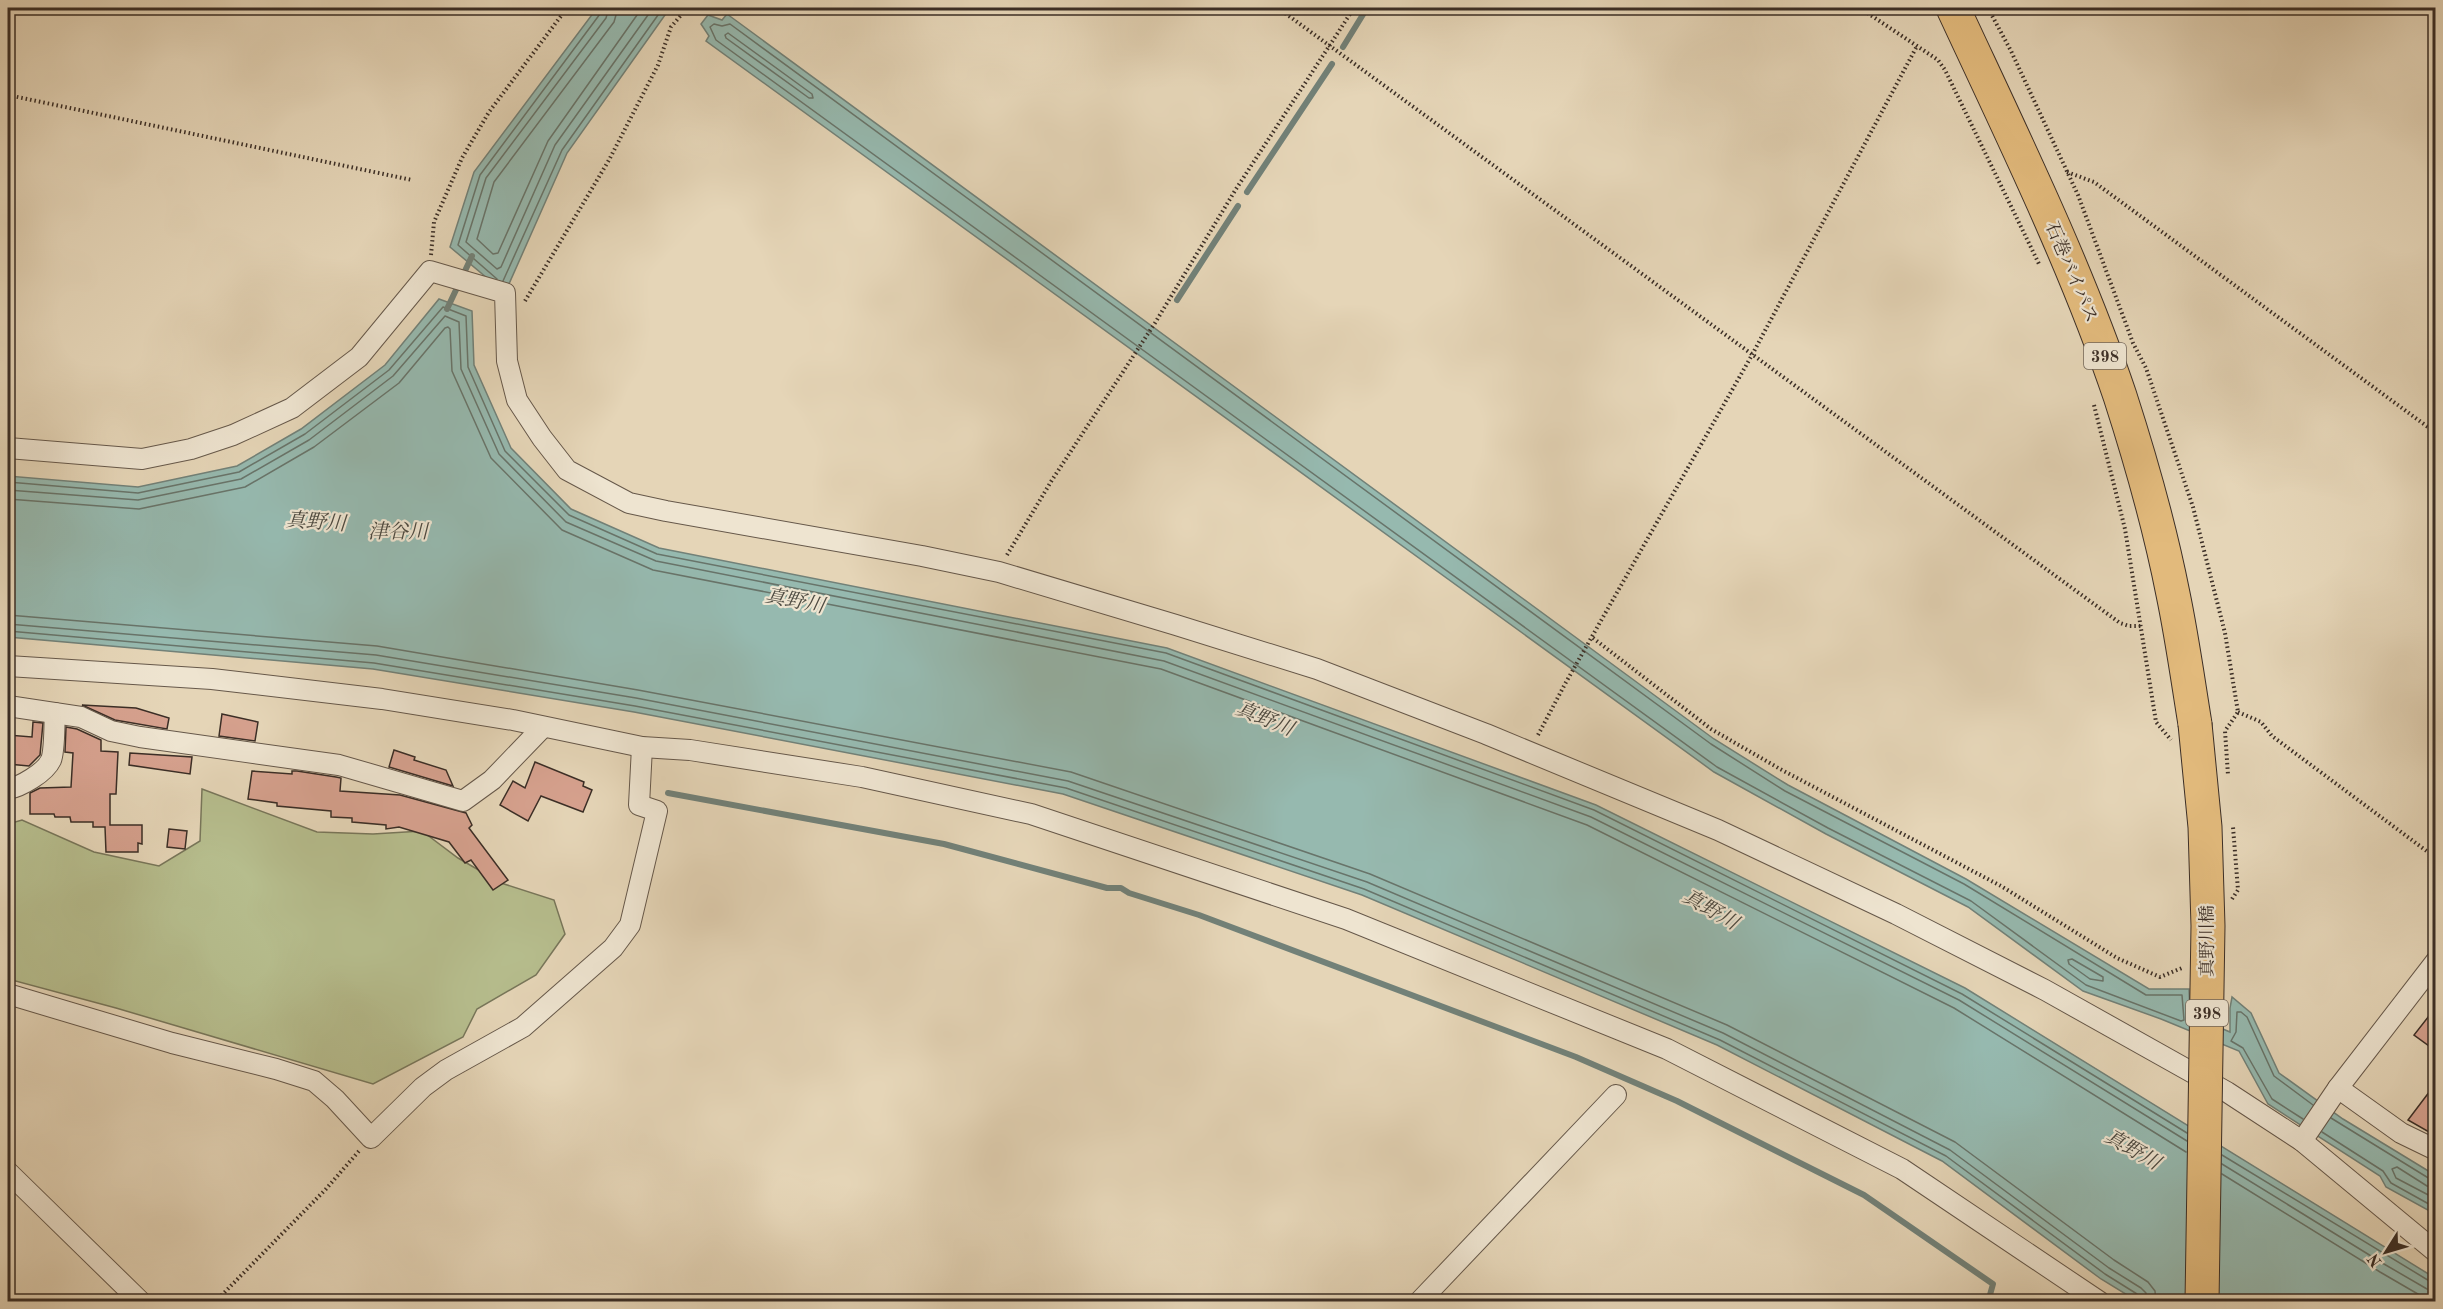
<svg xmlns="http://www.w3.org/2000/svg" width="2443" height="1309" viewBox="0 0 2443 1309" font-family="'Old Standard TT','Noto Serif JP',serif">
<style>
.green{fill:#b6bd8d;stroke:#78765a;stroke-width:1.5}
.water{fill:#96b9af;stroke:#728178;stroke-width:1.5}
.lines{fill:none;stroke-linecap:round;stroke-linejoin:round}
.shore{stroke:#68746a;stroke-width:1.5}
.stream{stroke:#728178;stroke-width:6}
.building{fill:#d6a18e;stroke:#3b2e26;stroke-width:1.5}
.street-casing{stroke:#66584a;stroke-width:22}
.highway-casing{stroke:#3b2e26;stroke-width:35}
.path{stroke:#3b2e26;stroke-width:4;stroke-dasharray:1.5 3;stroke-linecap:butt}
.street{stroke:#eee4d0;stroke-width:20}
.highway{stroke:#e2ba7c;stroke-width:33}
.highway-bridge-casing{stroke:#3b2e26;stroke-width:35;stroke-linecap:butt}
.highway-bridge{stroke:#e2ba7c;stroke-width:33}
.labels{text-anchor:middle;stroke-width:4.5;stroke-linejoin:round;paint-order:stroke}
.shield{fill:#eee4d0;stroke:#716559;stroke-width:1.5}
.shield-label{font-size:16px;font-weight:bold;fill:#3b2e26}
.street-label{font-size:18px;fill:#3b2e26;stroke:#eee4d0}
.water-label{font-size:20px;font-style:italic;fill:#4d4a41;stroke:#eee4d0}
</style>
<rect width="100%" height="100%" fill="#e5d5b7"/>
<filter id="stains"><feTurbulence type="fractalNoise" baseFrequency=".00333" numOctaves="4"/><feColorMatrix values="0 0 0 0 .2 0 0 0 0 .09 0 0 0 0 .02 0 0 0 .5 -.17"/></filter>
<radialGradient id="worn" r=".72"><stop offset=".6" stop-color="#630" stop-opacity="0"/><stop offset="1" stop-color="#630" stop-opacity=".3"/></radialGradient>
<polygon class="green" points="202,789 317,832 373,834 422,831 458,858 501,883 554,900 565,934 536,975 477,1009 463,1037 373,1084 116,1008 8,979 8,824 22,820 94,852 159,866 200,841"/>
<g class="water">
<polygon points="597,8 670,8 567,153 505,293 450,247 474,172"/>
<polygon points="727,14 1714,739 1788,785 1966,879 2149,989 2189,989 2190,1015 2230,1032 2230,1008 2232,997 2251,1013 2279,1073 2343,1119 2435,1175 2435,1214 2386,1187 2380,1176 2268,1104 2239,1051 2161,1019 2083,991 1968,907 1826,834 1714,772 706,41 709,36 701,24 708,15 722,20"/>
<polygon points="439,299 472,311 474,365 511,448 571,509 659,548 1167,648 1596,805 1965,988 2435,1278 2435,1301 2137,1301 2101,1279 1942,1161 1717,1045 1362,895 1063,794 634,712 373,669 8,637 8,476 138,487 237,466 301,429 385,365"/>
</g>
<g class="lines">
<g class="shore">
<polyline points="609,8 606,18 486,178 466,242 497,269 501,267 555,145 653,8"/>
<polyline points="618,8 614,22 494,182 477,239 493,254 498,253 548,141 642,8"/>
<polygon points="714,24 722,26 730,24 1711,744 1785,791 1964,884 2146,995 2182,995 2184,1020 2181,1021 2086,985 1971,901 1828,828 1717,767 716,40 710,27"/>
<polygon points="728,33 812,94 813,98 809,98 726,38 725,35"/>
<polyline points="497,279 458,245 480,175 600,14 601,8"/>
<polyline points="503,281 562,150 663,8"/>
<polyline points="8,482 138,493 239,472 305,434 389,370 443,307 466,316 468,367 505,451 569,515 657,554 1166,653 1594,810 1962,994 2187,1133"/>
<polyline points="8,490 138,500 241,479 309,440 393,376 445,316 459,322 461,369 499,454 566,522 656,561 1164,661 1591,817 1959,1000 2187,1141"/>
<polyline points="8,499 139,509 245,487 314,447 399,383 445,328 448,327 450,329 452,371 491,458 562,530 653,570 1161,669 1587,825 1954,1008 2186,1152"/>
<polyline points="8,615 377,646 638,690 1071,772 1370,874 1727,1025 1955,1142 2114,1260 2148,1282 2155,1291 2156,1302"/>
<polyline points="8,624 376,655 636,698 1068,781 1367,882 1723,1033 1950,1150 2109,1268 2141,1288 2146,1293 2147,1302"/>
<polyline points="8,631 374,663 635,706 1066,788 1364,889 1720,1040 1946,1156 2105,1274 2137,1294 2140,1302"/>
<polygon points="2072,959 2103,977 2103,981 2090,979 2069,964 2068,960"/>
<polyline points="2331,1118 2430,1179 2436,1180"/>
<polyline points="2303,1119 2272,1099 2243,1048 2231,1041 2236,1032 2237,1012 2241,1012 2247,1017 2274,1076 2313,1105"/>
<polyline points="2322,1132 2383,1171 2391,1183 2436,1208"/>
<polyline points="2222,1155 2431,1282 2436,1283"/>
<polyline points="2222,1164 2384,1264 2427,1289 2436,1290"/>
<polyline points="2222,1174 2380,1272 2423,1297 2436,1299"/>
<polyline points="2436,1187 2427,1186 2397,1167 2392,1169 2396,1178 2436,1199"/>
</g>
<g class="stream">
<polyline points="1343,47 1367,8"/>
<polyline points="1247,192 1332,64"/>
<polyline points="1177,300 1238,206"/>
<polyline points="447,309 472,256"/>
<polyline points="668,793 944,844 1107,888 1121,888 1129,893 1199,915 1576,1057 1677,1101 1864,1195 1993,1284 1988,1302"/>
</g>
</g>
<g class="building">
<polygon points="82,705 136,708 169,718 167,729 115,720"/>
<polygon points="222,714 258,722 255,741 219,736"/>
<polygon points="33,722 43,723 40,755 29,766 8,764 8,735 32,737"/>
<polygon points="66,727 77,729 101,740 101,751 118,752 116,794 110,794 110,825 142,825 142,844 138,843 138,852 106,852 105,827 93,827 93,822 71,822 70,817 55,817 54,814 30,814 30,793 40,788 71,787 73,753 65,752"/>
<polygon points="394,750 415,757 414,760 446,770 453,786 389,767"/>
<polygon points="130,753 192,757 190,774 129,765"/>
<polygon points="535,762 584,782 583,786 592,790 583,812 541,796 528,821 500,805 513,781 525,788"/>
<polygon points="252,771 292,774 292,771 297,771 336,777 341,778 340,791 400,795 466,813 472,825 469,828 508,880 493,890 471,860 465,863 449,842 399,827 386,829 386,825 352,822 352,818 331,817 331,811 277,806 277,803 248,799"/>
<polygon points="169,829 187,831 185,849 167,847"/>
<polygon points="2436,1007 2436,1051 2414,1035"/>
<polygon points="2436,1083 2436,1136 2408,1120"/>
</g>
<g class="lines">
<defs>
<g id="street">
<polyline points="8,448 142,459 191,449 233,435 292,408 359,357 430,271 505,293 507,361 517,400 542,438 567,470 629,503 666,511 922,556 999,572 1176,625 1317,669 1486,734 1718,830 1896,914 2045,990 2227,1092 2302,1141 2436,1252"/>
<polyline points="8,666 212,679 382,699 513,720 642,747 690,750 862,777 1031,814 1346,919 1667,1049 1902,1169 2100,1302"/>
<polyline points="8,706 81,717 111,731 140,737 339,765 463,801 492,780 543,727"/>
<path d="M 8,789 C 20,787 45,773 51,760 C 55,750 54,725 55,713"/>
<polyline points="8,994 172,1043 276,1069 314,1081 335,1099 371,1138 423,1087 446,1070 523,1027 613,948 630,925 657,811 639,805 642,747"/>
<polyline points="2338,1088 2401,1133 2436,1150"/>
<polyline points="2302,1141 2338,1088 2436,961"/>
<polyline points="8,1172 141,1302"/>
<polyline points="1419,1302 1616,1095"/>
</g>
<path id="highway" d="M 1953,8 C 2012,135 2075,263 2120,396 C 2141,461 2160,528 2173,594 C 2182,637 2188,681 2195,724"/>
</defs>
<use href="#street" class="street-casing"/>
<use href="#highway" class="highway-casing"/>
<g class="path">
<polyline points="1278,8 2120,623 2129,626 2141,626"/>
<polyline points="1860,8 1938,60 1945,70 2039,264"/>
<polyline points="1988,8 2011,51 2078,195 2133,343 2146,368 2193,507 2225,633 2238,712 2225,731 2228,775"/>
<polyline points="8,95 412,180"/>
<polyline points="2067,172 2094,182 2436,433"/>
<polyline points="431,255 434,222 462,158 489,112 567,8"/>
<polyline points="525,301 609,160 658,65 671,27 687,8"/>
<polyline points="2094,405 2125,529 2156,722 2171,740"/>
<polyline points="1007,555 1052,480 1155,323 1236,189 1354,8"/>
<polyline points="1593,638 1711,729 1780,769 2001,886 2117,958 2160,977 2182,968"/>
<polyline points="2238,712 2261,722 2272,736 2436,858"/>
<polyline points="1538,735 1565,684 1752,355 1917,46"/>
<polyline points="2232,899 2238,890 2233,827"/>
<polyline points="215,1302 326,1189 359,1151"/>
</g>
<use href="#street" class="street"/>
<use href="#highway" class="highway"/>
<defs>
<polyline id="highway-bridge" points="2195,724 2205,827 2208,926 2202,1302"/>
</defs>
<use href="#highway-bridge" class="highway-bridge-casing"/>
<use href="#highway-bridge" class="highway-bridge"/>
</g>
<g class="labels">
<g class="shield">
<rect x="2084" y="343" width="42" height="26" rx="4.5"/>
<rect x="2186" y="1000" width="42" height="26" rx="4.5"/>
</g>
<g class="shield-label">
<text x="2105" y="362">398</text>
<text x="2207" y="1019">398</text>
</g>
<g class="street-label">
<text transform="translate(2072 272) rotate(67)" y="6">石巻バイパス</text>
<text transform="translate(2207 941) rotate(-90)" y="6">真野川橋</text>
</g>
<g class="water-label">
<text transform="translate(316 521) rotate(4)" y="7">真野川</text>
<text x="398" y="538">津谷川</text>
<text transform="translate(795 600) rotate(11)" y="7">真野川</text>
<text transform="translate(1265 718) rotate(22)" y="7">真野川</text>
<text transform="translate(1711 909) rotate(30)" y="7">真野川</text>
<text transform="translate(2133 1149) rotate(30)" y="7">真野川</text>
</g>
</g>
<rect width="2443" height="1309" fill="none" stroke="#e5d5b7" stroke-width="30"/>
<rect x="9" y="9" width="2425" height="1291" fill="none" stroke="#3b2e26" stroke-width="3"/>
<rect x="15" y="15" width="2413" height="1279" fill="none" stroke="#3b2e26" stroke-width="1.5"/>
<g transform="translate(2386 1252) rotate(233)" stroke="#eee4d0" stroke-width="4.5" paint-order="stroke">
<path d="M0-4.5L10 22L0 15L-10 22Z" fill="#3b2e26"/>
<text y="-9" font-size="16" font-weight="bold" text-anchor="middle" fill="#3b2e26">N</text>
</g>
<rect width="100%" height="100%" filter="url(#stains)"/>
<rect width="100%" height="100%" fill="url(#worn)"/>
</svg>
